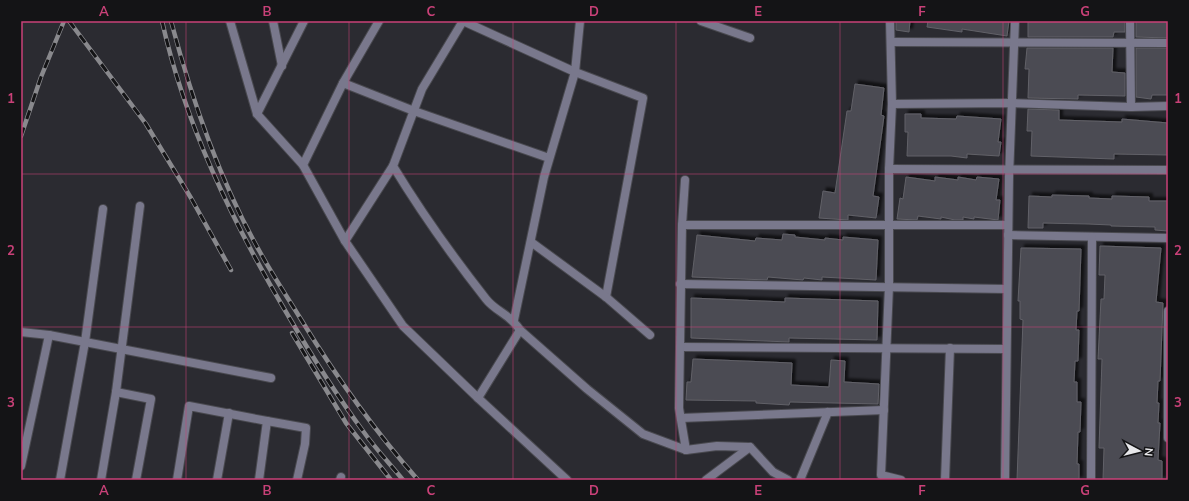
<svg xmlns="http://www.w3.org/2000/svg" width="1189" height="501" viewBox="0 0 1189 501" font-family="Mulish,sans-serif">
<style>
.building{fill:#4c4b52;stroke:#616168;filter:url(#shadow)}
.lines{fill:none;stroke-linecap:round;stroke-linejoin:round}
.minor-casing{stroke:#49494f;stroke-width:10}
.minor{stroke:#79788c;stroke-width:8}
.rail-casing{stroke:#89898d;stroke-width:4.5}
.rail{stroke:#141416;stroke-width:3;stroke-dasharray:9;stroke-linecap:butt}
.grid{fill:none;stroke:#c94178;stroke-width:1;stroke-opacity:0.55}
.neatline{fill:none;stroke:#c94178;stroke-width:1.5}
.grid-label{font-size:13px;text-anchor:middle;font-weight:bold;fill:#c94178}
</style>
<defs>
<filter id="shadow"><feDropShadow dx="3.5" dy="-3.5" stdDeviation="1" flood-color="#0009"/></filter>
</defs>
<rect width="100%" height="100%" fill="#2b2b31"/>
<g class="building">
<polygon points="896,21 910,21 909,32 896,30"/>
<polygon points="928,21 1009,21 1007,36 962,29 962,32 927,27"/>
<polygon points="1028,21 1125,21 1125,32 1114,32 1113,37 1028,37"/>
<polygon points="1136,21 1168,21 1168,38 1136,37"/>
<polygon points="1027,48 1113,48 1112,72 1125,73 1125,96 1078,95 1078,99 1028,98 1029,69 1025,69"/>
<polygon points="1136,48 1168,48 1168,95 1152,95 1151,99 1136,97"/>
<polygon points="855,84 884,88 881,115 884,116 873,196 879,197 876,218 848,215 848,220 819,218 823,191 835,193 847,111 851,111"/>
<polygon points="1028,109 1059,110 1059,120 1122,122 1122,119 1168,123 1168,155 1114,154 1114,159 1031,156 1032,131 1027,131"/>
<polygon points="905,114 921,114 921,118 956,119 957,116 1001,119 998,142 1001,142 999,156 967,154 967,158 951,156 907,156 908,132 905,132"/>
<polygon points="906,177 935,181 935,177 958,180 958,177 976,180 977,177 999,179 996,200 1000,200 998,220 974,217 974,219 963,217 963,220 955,220 941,217 941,219 918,216 917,220 897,219 900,198 903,199"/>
<polygon points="1052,195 1089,196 1089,198 1112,199 1112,196 1149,197 1149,201 1168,201 1168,231 1155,230 1155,227 1111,226 1111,225 1088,224 1043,223 1043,228 1028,228 1029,196 1052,197"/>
<polygon points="783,234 795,235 795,237 825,240 825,238 843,240 843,237 878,240 876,280 822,277 822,280 804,278 803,280 768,277 767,280 692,277 697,235 755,241 756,238 782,240"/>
<polygon points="1100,246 1161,248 1156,302 1163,303 1160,381 1158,381 1157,403 1159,403 1158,423 1160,423 1158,460 1162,461 1162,480 1103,480 1104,448 1099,448 1102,359 1098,359 1101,299 1104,299 1105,275 1099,275"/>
<polygon points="1021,248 1081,249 1079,311 1077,311 1076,330 1079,330 1078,361 1075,361 1074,382 1077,382 1077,402 1081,402 1080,432 1078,432 1077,464 1079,464 1079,480 1017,480 1023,320 1020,319 1020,301 1018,301"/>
<polygon points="691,298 785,302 785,298 878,301 877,340 789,338 789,342 691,338"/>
<polygon points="693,359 792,363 791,385 829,387 831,360 845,361 844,382 879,384 878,404 790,402 789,405 756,403 756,401 686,400 687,382 691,382"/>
</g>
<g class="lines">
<defs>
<g id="minor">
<polyline points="230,21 257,114 303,165"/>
<polyline points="273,21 282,66"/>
<polyline points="379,21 343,83 303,165 345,241 403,326 478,398"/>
<path d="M 463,21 L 422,89 L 393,166 C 421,212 453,257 486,299 C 496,312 509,313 520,330 L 587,389 L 643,434 L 686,450 L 717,446 L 750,447 L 773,472 L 788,480"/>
<polyline points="463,21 575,72 643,98 606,297"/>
<polyline points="701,21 750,38"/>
<polyline points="890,21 892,104 889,169 889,286 881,475 901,480"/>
<polyline points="1130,21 1131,107"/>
<polyline points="891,42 1168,43"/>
<polyline points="343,83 414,111 549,158"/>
<polyline points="892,104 1012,103 1131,107 1168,106"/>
<polyline points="257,114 304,21"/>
<polyline points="889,169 1168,170"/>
<polyline points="682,225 685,180"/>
<polyline points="1008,235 1168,238"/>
<polyline points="345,241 393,166"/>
<polyline points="531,242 606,297 650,335"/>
<polyline points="680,284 1007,289"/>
<polyline points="1168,311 1168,438"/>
<polyline points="514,320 544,177 575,72 580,21"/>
<polyline points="520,330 478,398 567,480"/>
<polyline points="21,332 49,335"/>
<polyline points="680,347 1006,349"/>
<polyline points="116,392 151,399 136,480"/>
<polyline points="681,418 884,410"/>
<polyline points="686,450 679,408 682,225 1008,225"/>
<polyline points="21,466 49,335 271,378"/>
<polyline points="60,480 85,342 103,209"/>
<polyline points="101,480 116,392 140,206"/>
<polyline points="177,480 189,406 267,421"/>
<polyline points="217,480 229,413"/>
<polyline points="259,480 267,421 306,428 305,444 297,480"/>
<polyline points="340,480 341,477"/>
<polyline points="706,480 750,447"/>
<polyline points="800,480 828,412"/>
<polyline points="945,480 950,348"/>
<polyline points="1005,480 1009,177 1015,21"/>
<polyline points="1091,480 1092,237"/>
</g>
</defs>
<use href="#minor" class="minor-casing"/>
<use href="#minor" class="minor"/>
<defs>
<g id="rail">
<polyline points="69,21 146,124 191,198 231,270"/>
<path d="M 162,21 C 185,124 232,221 286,312 C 310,353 335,393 363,431 C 375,448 390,464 403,480"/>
<path d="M 171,21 C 192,100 219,180 260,252 C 273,276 288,298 302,321 C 337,378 374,430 418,480"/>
<polyline points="21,136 41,77 64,21"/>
<polyline points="292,333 346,423 391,480"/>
</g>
</defs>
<use href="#rail" class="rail-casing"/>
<use href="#rail" class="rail"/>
</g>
<path class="grid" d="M 186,21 L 186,480M 349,21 L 349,480M 513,21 L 513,480M 676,21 L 676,480M 840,21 L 840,480M 1003,21 L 1003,480M 21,174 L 1168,174M 21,327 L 1168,327"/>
<rect width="1189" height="501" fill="none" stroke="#141416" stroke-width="44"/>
<g transform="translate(1139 451) rotate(97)" stroke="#141416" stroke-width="3" paint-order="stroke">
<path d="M0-3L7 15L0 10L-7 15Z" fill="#e7e7ea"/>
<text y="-6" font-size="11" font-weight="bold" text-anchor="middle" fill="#e7e7ea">N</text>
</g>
<rect x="22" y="22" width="1145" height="457" class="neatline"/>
<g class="grid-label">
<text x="104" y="16">A</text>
<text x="267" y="16">B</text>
<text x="431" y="16">C</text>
<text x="594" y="16">D</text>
<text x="758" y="16">E</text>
<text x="922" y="16">F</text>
<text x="1085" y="16">G</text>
<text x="11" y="103">1</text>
<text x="1178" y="103">1</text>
<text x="11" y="255">2</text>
<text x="1178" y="255">2</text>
<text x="11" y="407">3</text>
<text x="1178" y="407">3</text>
<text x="104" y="495">A</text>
<text x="267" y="495">B</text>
<text x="431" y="495">C</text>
<text x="594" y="495">D</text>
<text x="758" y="495">E</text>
<text x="922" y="495">F</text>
<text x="1085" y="495">G</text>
</g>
</svg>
